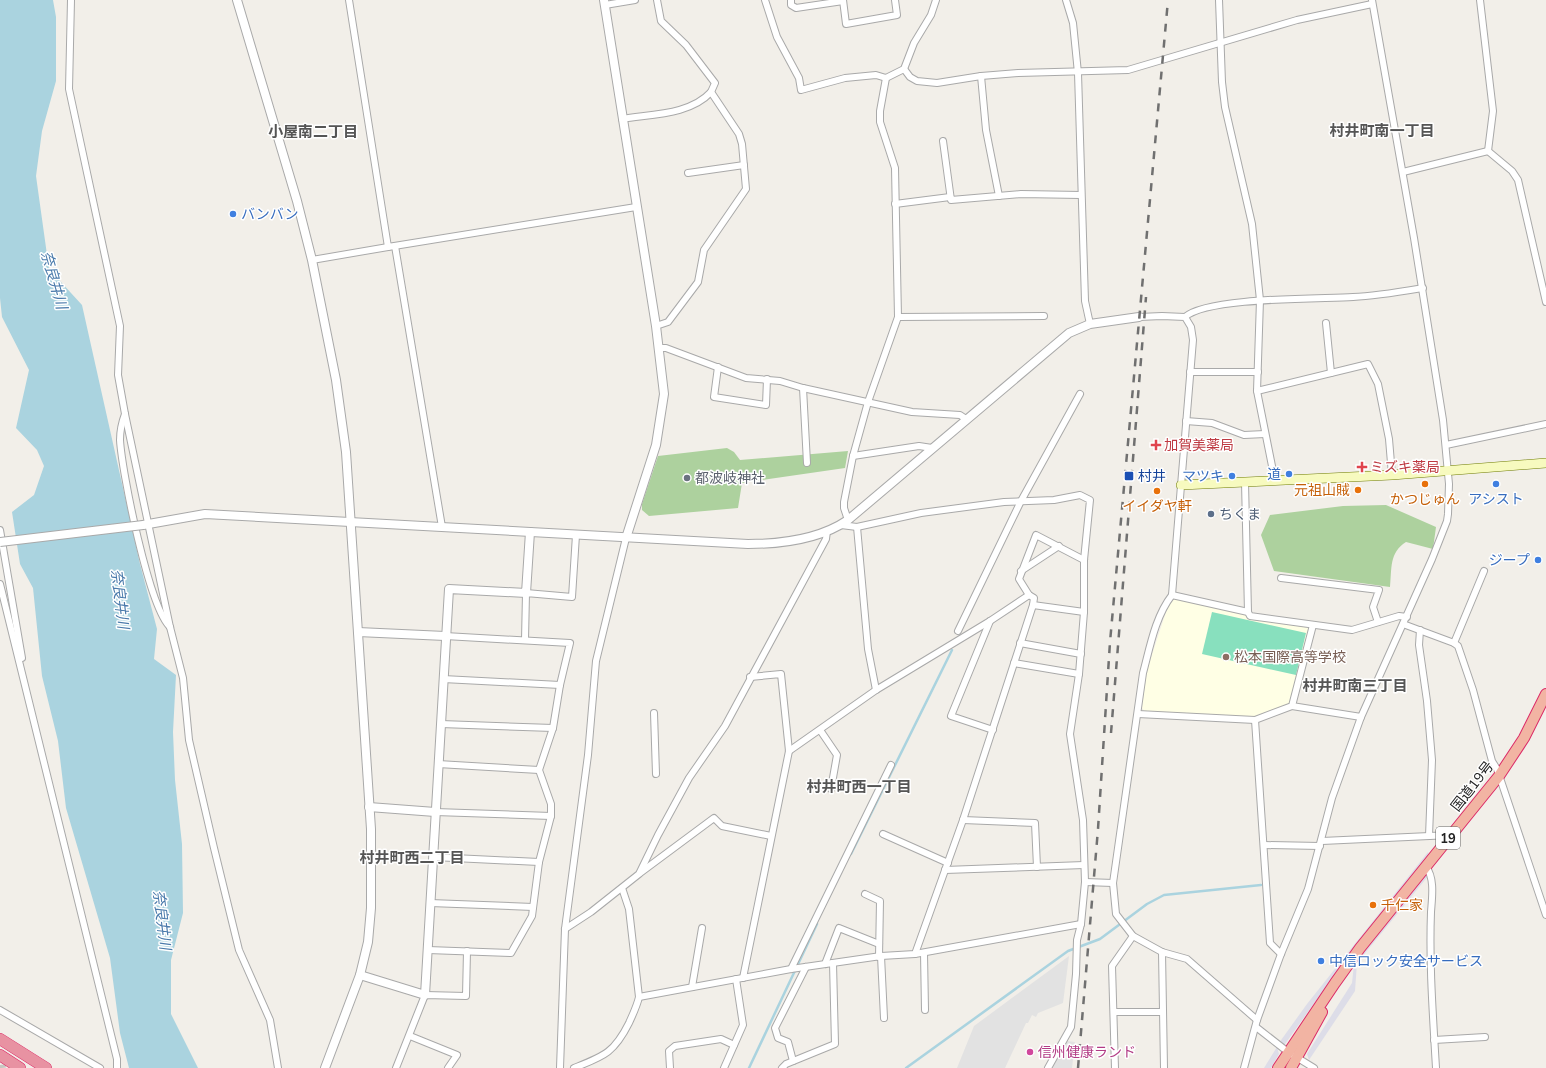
<svg xmlns="http://www.w3.org/2000/svg" width="1546" height="1068" viewBox="0 0 1546 1068" font-family="'Nunito Sans','Noto Sans JP',sans-serif">
<style>
.education{fill:#ffffe5}
.forest{fill:#add19e}
.pitch{fill:#88e0be}
.parking{fill:#e2e2e2}
.plaza{fill:#dddde8}
.water{fill:#aad3df}
.lines{fill:none;stroke-linecap:round;stroke-linejoin:round}
.stream{stroke:#aad3df;stroke-width:2.5}
.tertiary-tunnel{stroke:#c8c6c1;stroke-width:8;stroke-dasharray:8 4;stroke-linecap:butt}
.minor-casing{stroke:#a9a9a9;stroke-width:8}
.tertiary-casing{stroke:#a9a9a9;stroke-width:10}
.secondary-casing{stroke:#707d05;stroke-width:10}
.trunk-casing{stroke:#dc2a67;stroke-width:12}
.motorway-casing{stroke:#dc2a67;stroke-width:12}
.minor{stroke:#fff;stroke-width:6}
.tertiary{stroke:#fff;stroke-width:8}
.secondary{stroke:#f7fabf;stroke-width:9}
.trunk{stroke:#f2b4a3;stroke-width:10}
.motorway{stroke:#e892a2;stroke-width:11}
.rail{stroke:#707070;stroke-width:2.5;stroke-dasharray:8 8;stroke-linecap:butt}
.tertiary-bridge-casing{stroke:#a9a9a9;stroke-width:10;stroke-linecap:butt}
.tertiary-bridge{stroke:#fff;stroke-width:8}
.shop-dot{fill:#3f7fe0;stroke:#fff;stroke-width:1.5}
.health-dot{fill:#e0444e;stroke:#fff;stroke-width:1.5}
.transit-dot{fill:#1a4fb4;stroke:#fff;stroke-width:1.5}
.worship-dot{fill:#6b7280;stroke:#fff;stroke-width:1.5}
.food-dot{fill:#e8710a;stroke:#fff;stroke-width:1.5}
.service-dot{fill:#5c6f8a;stroke:#fff;stroke-width:1.5}
.education-dot{fill:#8d6e63;stroke:#fff;stroke-width:1.5}
.hotel-dot{fill:#d1479c;stroke:#fff;stroke-width:1.5}
.labels{text-anchor:middle;stroke-width:3;stroke-linejoin:round;paint-order:stroke}
.shield{fill:#fff;stroke:#646464;stroke-width:1}
.shield-label{font-size:13px;font-weight:bold;fill:#222}
.shop-label{font-size:14px;fill:#366cbe;stroke:#fff;text-anchor:end}
.health-label{font-size:14px;fill:#be3a42;stroke:#fff;text-anchor:start}
.transit-label{font-size:14px;fill:#164399;stroke:#fff;text-anchor:start}
.worship-label{font-size:14px;fill:#5b616d;stroke:#fff;text-anchor:start}
.food-label{font-size:14px;fill:#c56008;stroke:#fff}
.service-label{font-size:14px;fill:#4e5e75;stroke:#fff;text-anchor:start}
.education-label{font-size:14px;fill:#785e54;stroke:#fff;text-anchor:start}
.street-label{font-size:14px;fill:#222;stroke:#fff}
.hotel-label{font-size:14px;fill:#b23c85;stroke:#fff;text-anchor:start}
.neighbourhood-label{font-size:15px;font-weight:bold;fill:#555;stroke:#fff}
.water-label{font-size:15px;font-style:italic;fill:#4a7aab;stroke:#fff}
</style>
<rect width="100%" height="100%" fill="#f2efe9"/>
<polygon class="education" points="1174,598 1246,614 1247,618 1310,628 1290,705 1261,718 1146,713 1142,708 1147,670 1167,609"/>
<g class="forest">
<polygon points="727,448 734,452 740,460 848,451 845,468 742,483 738,508 649,516 642,510 642,504 658,456"/>
<path d="M 1386,505 L 1436,527 L 1433,549 L 1406,542 C 1389,553 1392,568 1390,587 L 1274,571 L 1261,535 L 1270,515 L 1343,506 Z"/>
</g>
<polygon class="pitch" points="1212,612 1306,633 1296,675 1202,654"/>
<g class="parking">
<polygon points="1069,956 1063,1003 1038,1013 1036,1017 1032,1015 1028,1023 1026,1023 1005,1068 957,1068 974,1026"/>
<polygon points="1067,1041 1075,1042 1072,1068 1052,1068"/>
</g>
<g class="plaza">
<polygon points="1428,852 1429,855 1345,960 1285,1044 1282,1045 1279,1043 1307,1004"/>
<polygon points="1426,874 1429,875 1357,963 1355,991 1309,1060 1307,1054 1352,983 1354,964"/>
<polygon points="1277,1047 1279,1054 1271,1068 1264,1068"/>
</g>
<polygon class="water" points="0,0 53,0 56,17 56,81 42,131 36,176 49,269 82,305 140,564 157,629 154,659 176,675 173,732 175,780 182,844 183,913 171,960 171,1014 198,1068 129,1068 120,1033 110,958 66,808 58,741 42,676 33,588 20,564 12,512 34,495 44,466 37,450 16,428 29,370 2,317 0,298"/>
<g class="lines">
<g class="stream">
<polyline points="851,854 952,650"/>
<polyline points="749,1068 817,924"/>
<polyline points="906,1068 1068,951 1100,939 1147,904 1164,895 1261,885"/>
</g>
<polyline class="tertiary-tunnel" points="0,1053 2,1068"/>
<defs>
<g id="minor">
<polyline points="71,0 69,89 120,326 118,375 125,414 170,627 183,678 189,740 214,848 239,950 270,1020 278,1068"/>
<polyline points="349,0 388,247 636,207"/>
<polyline points="765,0 777,37 799,78 801,90 845,78 876,75 886,78 904,69 914,43 931,15 936,0"/>
<polyline points="791,0 791,5 796,8 843,1"/>
<polyline points="843,0 846,24 897,15 895,0"/>
<polyline points="1066,0 1073,23 1078,73 1085,301 1090,324"/>
<polyline points="1219,0 1222,82 1225,107 1252,224 1260,300 1257,391 1275,481"/>
<polyline points="1480,0 1493,111 1488,151"/>
<polyline points="605,5 635,0"/>
<polyline points="904,69 910,77 917,81 937,83 981,76 1018,73 1128,70 1297,20 1372,4"/>
<polyline points="981,76 986,130 999,196"/>
<path d="M 622,119 C 651,114 690,115 711,92"/>
<polyline points="943,141 951,200 1021,194 1081,195"/>
<polyline points="1488,151 1512,171 1518,180 1546,302"/>
<polyline points="1403,172 1488,151"/>
<polyline points="688,173 744,165"/>
<polyline points="895,204 950,197"/>
<polyline points="395,246 442,527"/>
<polyline points="312,260 388,247"/>
<polyline points="898,317 1044,316"/>
<path d="M 1139,317 L 1162,316 L 1185,317 L 1191,327 L 1193,340 L 1172,595 C 1155,617 1150,647 1143,673 L 1113,883 L 1116,914 L 1133,936 L 1162,952 L 1187,959 L 1257,1020"/>
<path d="M 1185,317 C 1207,297 1319,299 1353,297 C 1376,296 1399,292 1423,288"/>
<polyline points="1326,323 1331,373"/>
<polyline points="656,326 668,322 698,282 704,250 746,189 742,144 739,134 711,92 715,83 686,45 661,21 657,0"/>
<polyline points="659,348 666,348 746,378 780,381 803,388 912,412 960,415 966,419"/>
<polyline points="718,367 714,397 766,405 767,379"/>
<polyline points="1190,372 1258,372"/>
<polyline points="803,388 807,463"/>
<polyline points="1257,391 1368,364 1378,384 1389,439 1392,475"/>
<path d="M 125,414 C 122,422 120,431 120,440 C 122,473 149,607 170,627"/>
<polyline points="1186,421 1212,423 1244,435 1265,434"/>
<polyline points="1446,445 1546,424"/>
<polyline points="853,456 919,446 932,448"/>
<polyline points="1245,482 1248,612"/>
<polyline points="848,520 844,508 844,502 853,456 868,402 898,317 895,168 880,122 880,111 886,78"/>
<polyline points="841,525 857,527 921,513 1004,502 1054,500 1080,495 1090,500 1084,560 1084,612 1079,674 1070,734 1083,820 1085,882 1081,924 1077,940 1076,974 1071,1027 1048,1068"/>
<polyline points="857,527 868,649 876,690"/>
<polyline points="0,530 22,658"/>
<polyline points="1021,571 1059,546"/>
<polyline points="1281,578 1379,590 1373,607 1378,622"/>
<polyline points="0,584 117,1059 117,1068"/>
<polyline points="1172,595 1248,612 1250,616 1352,630 1399,616 1407,617"/>
<polyline points="1033,605 1084,612"/>
<polyline points="990,621 951,716 993,730"/>
<polyline points="1403,624 1454,643 1458,646 1473,690 1492,761 1497,769 1546,915"/>
<polyline points="1420,630 1419,645 1427,701 1432,760 1429,836"/>
<polyline points="958,631 1021,501 1080,394"/>
<polyline points="525,640 526,593 572,597 576,535"/>
<polyline points="1020,643 1081,654"/>
<polyline points="1454,643 1484,571"/>
<polyline points="1014,663 1079,674"/>
<polyline points="443,679 560,685"/>
<polyline points="1292,706 1361,717"/>
<polyline points="654,713 656,774"/>
<polyline points="1138,714 1255,720 1292,706 1313,625"/>
<polyline points="1255,720 1270,943 1281,954"/>
<polyline points="441,724 553,728"/>
<polyline points="820,730 837,755 831,789"/>
<polyline points="789,751 876,690 990,621 1029,595"/>
<polyline points="438,764 539,770"/>
<polyline points="435,812 551,816"/>
<polyline points="963,820 1035,823 1037,867"/>
<polyline points="883,834 948,863"/>
<polyline points="1322,841 1451,835"/>
<polyline points="1264,845 1320,846"/>
<polyline points="433,857 539,862"/>
<path d="M 1426,867 C 1435,878 1432,898 1431,912 C 1429,964 1433,1016 1436,1068"/>
<polyline points="945,870 1084,865"/>
<polyline points="640,873 714,818 722,826 771,836"/>
<polyline points="1085,882 1113,883"/>
<polyline points="865,894 880,901 879,957"/>
<polyline points="430,903 533,907"/>
<polyline points="565,929 591,912 639,874 658,835 689,778 725,726 826,539 827,531"/>
<polyline points="428,950 511,953 532,916 539,862 551,816 551,804 539,770 553,728 560,685 570,643 445,636"/>
<polyline points="1162,952 1164,1068"/>
<polyline points="924,953 925,1010"/>
<polyline points="915,954 963,820 1033,605 1034,598 1029,595 1019,579 1036,535 1084,560"/>
<polyline points="881,956 884,1018"/>
<polyline points="825,964 839,928 879,944"/>
<polyline points="791,969 891,765"/>
<polyline points="743,978 789,751 781,674 750,677"/>
<polyline points="692,987 702,928"/>
<polyline points="639,997 791,969 881,956 915,954 1081,924"/>
<polyline points="0,1010 100,1068"/>
<polyline points="1114,1012 1163,1012"/>
<polyline points="1256,1027 1288,1052 1314,1068"/>
<polyline points="410,1036 457,1055 448,1068"/>
<polyline points="1434,1040 1485,1037"/>
<polyline points="793,1061 788,1042 778,1038 775,1028 806,967"/>
<polyline points="396,1068 425,995 466,996 467,951"/>
<polyline points="560,1068 565,929 588,755 596,661 626,538"/>
<path d="M 574,1068 C 604,1056 614,1053 629,1023 C 633,1014 637,1006 639,997 L 629,909 L 622,888"/>
<polyline points="670,1068 669,1051 675,1046 721,1039 734,1045"/>
<polyline points="724,1068 743,1025 736,979"/>
<polyline points="782,1068 786,1064 835,1044 833,963"/>
<polyline points="1115,1068 1112,966 1133,936"/>
<polyline points="1244,1068 1257,1020 1281,954 1308,889 1332,798 1361,717 1432,559 1447,521 1448,514 1449,484 1443,420 1414,238 1372,0"/>
</g>
<g id="tertiary">
<polyline points="237,0 297,201 312,260 336,380 346,452 371,829 371,908 368,942 360,975 325,1068"/>
<polyline points="604,0 656,326 664,394 656,445 626,538"/>
<path d="M 143,525 L 205,514 L 748,544 C 781,544 820,539 848,520 L 1069,333 L 1090,324 L 1139,317"/>
<polyline points="358,632 445,636"/>
<polyline points="369,807 435,812"/>
<polyline points="360,975 425,995 449,589 526,593 530,532"/>
</g>
<polyline id="secondary" points="1181,485 1392,475 1546,463"/>
<g id="trunk">
<polyline points="1278,1068 1335,983 1360,948 1499,776 1524,738 1546,694"/>
<polyline points="1291,1068 1322,1012"/>
</g>
<g id="motorway">
<polyline points="0,1039 46,1068"/>
<polyline points="0,1055 20,1068"/>
</g>
</defs>
<use href="#minor" class="minor-casing"/>
<use href="#tertiary" class="tertiary-casing"/>
<use href="#secondary" class="secondary-casing"/>
<use href="#trunk" class="trunk-casing"/>
<use href="#motorway" class="motorway-casing"/>
<use href="#minor" class="minor"/>
<use href="#tertiary" class="tertiary"/>
<use href="#secondary" class="secondary"/>
<use href="#trunk" class="trunk"/>
<use href="#motorway" class="motorway"/>
<g class="rail">
<polyline points="1111,733 1146,297"/>
<polyline points="1078,1068 1098,829 1110,642 1168,0"/>
</g>
<defs>
<polyline id="tertiary-bridge" points="0,542 143,525"/>
</defs>
<use href="#tertiary-bridge" class="tertiary-bridge-casing"/>
<use href="#tertiary-bridge" class="tertiary-bridge"/>
</g>
<g class="shop-dot">
<circle cx="233" cy="214" r="4"/>
<circle cx="1289" cy="474" r="4"/>
<circle cx="1232" cy="476" r="4"/>
<circle cx="1496" cy="484" r="4"/>
<circle cx="1538" cy="560" r="4"/>
<circle cx="1321" cy="961" r="4"/>
</g>
<g class="health-dot">
<path d="M1154 439h4v4h4v4h-4v4h-4v-4h-4v-4h4z"/>
<path d="M1360 461h4v4h4v4h-4v4h-4v-4h-4v-4h4z"/>
</g>
<rect class="transit-dot" x="1124" y="471" width="10" height="10" rx="2"/>
<circle class="worship-dot" cx="687" cy="478" r="4"/>
<g class="food-dot">
<circle cx="1425" cy="484" r="4"/>
<circle cx="1358" cy="490" r="4"/>
<circle cx="1157" cy="491" r="4"/>
<circle cx="1373" cy="905" r="4"/>
</g>
<circle class="service-dot" cx="1211" cy="514" r="4"/>
<circle class="education-dot" cx="1226" cy="657" r="4"/>
<circle class="hotel-dot" cx="1030" cy="1052" r="4"/>
<g class="labels">
<rect class="shield" x="1436" y="827" width="24" height="22" rx="3"/>
<g class="shield-label">
<text x="1448" y="843">19</text>
</g>
<g class="shop-label">
<text x="241" y="219" text-anchor="start">バンバン</text>
<text x="1281" y="479">道</text>
<text x="1224" y="481">マツキ</text>
<text x="1496" y="504" text-anchor="middle">アシスト</text>
<text x="1530" y="565">ジープ</text>
<text x="1329" y="966" text-anchor="start">中信ロック安全サービス</text>
</g>
<g class="health-label">
<text x="1164" y="450">加賀美薬局</text>
<text x="1370" y="472">ミズキ薬局</text>
</g>
<g class="transit-label">
<text x="1138" y="481">村井</text>
</g>
<g class="worship-label">
<text x="695" y="483">都波岐神社</text>
</g>
<g class="food-label">
<text x="1350" y="495" text-anchor="end">元祖山賊</text>
<text x="1425" y="504">かつじゅん</text>
<text x="1157" y="511">イイダヤ軒</text>
<text x="1381" y="910" text-anchor="start">千仁家</text>
</g>
<g class="service-label">
<text x="1219" y="519">ちくま</text>
</g>
<g class="education-label">
<text x="1234" y="662">松本国際高等学校</text>
</g>
<g class="street-label">
<text transform="translate(1472 786) rotate(-52)" y="5">国道19号</text>
</g>
<g class="hotel-label">
<text x="1038" y="1057">信州健康ランド</text>
</g>
<g class="neighbourhood-label">
<text x="1382" y="136">村井町南一丁目</text>
<text x="313" y="137">小屋南二丁目</text>
<text x="1355" y="691">村井町南三丁目</text>
<text x="859" y="792">村井町西一丁目</text>
<text x="412" y="863">村井町西二丁目</text>
</g>
<g class="water-label">
<text transform="translate(54 280) rotate(74)" y="5">奈良井川</text>
<text transform="translate(120 599) rotate(83)" y="5">奈良井川</text>
<text transform="translate(162 920) rotate(83)" y="5">奈良井川</text>
</g>
</g>
</svg>
